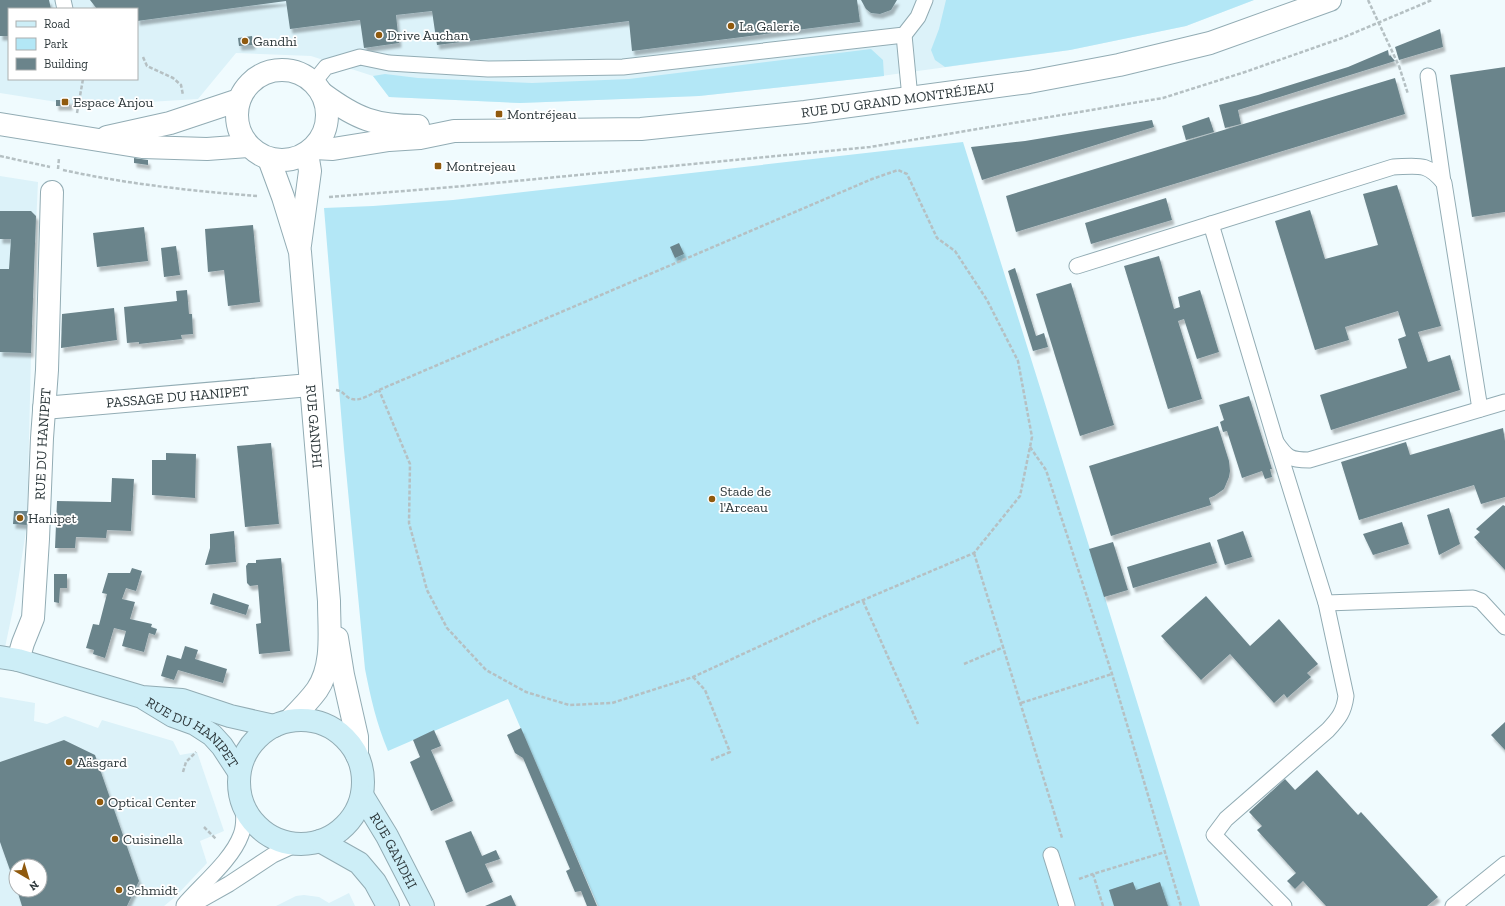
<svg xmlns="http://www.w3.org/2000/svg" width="1505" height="906" viewBox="0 0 1505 906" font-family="'Zilla Slab',serif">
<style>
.built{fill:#dcf2f9;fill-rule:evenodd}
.green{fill:#b3e7f6}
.building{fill:#6b848b;filter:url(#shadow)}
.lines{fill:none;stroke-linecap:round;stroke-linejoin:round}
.service-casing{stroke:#92acb4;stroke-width:17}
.minor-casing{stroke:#92acb4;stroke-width:24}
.tertiary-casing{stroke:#92acb4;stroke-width:24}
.secondary-casing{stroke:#92acb4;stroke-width:24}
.path{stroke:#b5c0c3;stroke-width:2.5;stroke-dasharray:4 2;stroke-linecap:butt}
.service{stroke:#fff;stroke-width:15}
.minor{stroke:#fff;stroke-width:22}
.tertiary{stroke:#fff;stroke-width:22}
.secondary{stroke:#cdeef7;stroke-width:22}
.path-bridge{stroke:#b5c0c3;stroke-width:2.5;stroke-dasharray:4 2;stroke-linecap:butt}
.poi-dot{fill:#905a0e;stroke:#fff;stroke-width:1.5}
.labels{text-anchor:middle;stroke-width:3.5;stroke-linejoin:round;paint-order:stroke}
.poi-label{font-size:14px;fill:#2c373a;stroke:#fff;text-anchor:start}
.street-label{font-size:14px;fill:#2c373a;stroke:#fff}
</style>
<defs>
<filter id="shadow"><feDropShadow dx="2.5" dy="4.5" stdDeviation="1" flood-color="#0004"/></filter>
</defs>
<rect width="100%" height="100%" fill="#f0fbfe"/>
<g class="built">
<path d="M 0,0 L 1254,0 L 1186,26 L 1070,50 L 874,77 L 699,96 L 520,103 L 389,97 L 373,76 L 311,56 L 236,53 L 198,99 L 82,106 L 0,93 ZM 9,9 L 137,9 L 137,79 L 9,79 Z"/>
<polygon points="0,176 38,182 32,313 27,525 15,600 0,671"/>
<path d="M 0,697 L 35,703 L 34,721 L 47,724 L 65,716 L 98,728 L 102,720 L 173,741 L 180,755 L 197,752 L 224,831 L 200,841 L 207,863 L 175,897 L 164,906 L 0,906 ZM 16,866 L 40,866 L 40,890 L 16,890 Z"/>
<polygon points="349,893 355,906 276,906 296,896 304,895 319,897 329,903"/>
</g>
<g class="green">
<polygon points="946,0 1254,0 1186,26 1070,50 945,67 935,60 931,50 939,29"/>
<polygon points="871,49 883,60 884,76 699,96 520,103 389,97 373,76 385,74 418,78 532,83 629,79"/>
<path d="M 963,142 L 1043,397 L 1200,906 L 598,906 L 508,699 L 388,751 C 376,722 371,699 365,669 L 344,449 L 324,208 L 373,206 L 453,200 Z"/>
</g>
<g class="building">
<polygon points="0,0 49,0 51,9 9,9 9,36 0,36"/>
<polygon points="90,0 857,0 860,22 632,51 629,21 437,45 432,11 396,15 399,43 364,48 360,20 290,29 286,1 137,21 137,9 97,9"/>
<polygon points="861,0 897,0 891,10 880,14 871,13 866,9"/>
<polygon points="1440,29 1443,47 1399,60 1395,47"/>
<polygon points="252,36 253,45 239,46 238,38"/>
<polygon points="1388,50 1389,56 1390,55 1395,61 1238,110 1241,124 1225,128 1219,105 1258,95 1348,67"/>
<polygon points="1505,67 1505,212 1472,217 1450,75"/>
<polygon points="1395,78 1405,114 1016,232 1006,196"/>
<rect x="56" y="100" width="14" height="6"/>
<polygon points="1209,117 1214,132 1186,140 1182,126"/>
<polygon points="1152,120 1154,127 982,180 971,147 1025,141"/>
<polygon points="134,158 148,160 148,165 134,163"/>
<polygon points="1397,185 1441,326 1418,332 1428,362 1450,355 1460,390 1331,430 1320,395 1407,368 1398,339 1406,336 1398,311 1345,327 1349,340 1315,350 1275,221 1310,210 1325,259 1378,245 1363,194"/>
<polygon points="1166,198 1172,220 1091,244 1085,223"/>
<polygon points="0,211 31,211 36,216 31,353 0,352 0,269 9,269 11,239 0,239"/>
<polygon points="253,225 260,302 228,306 224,270 208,272 205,229"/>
<polygon points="144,227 148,261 97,267 93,233"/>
<polygon points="679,243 684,254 675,258 670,247"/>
<polygon points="176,246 180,275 164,277 161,248"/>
<polygon points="1159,256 1174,309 1180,307 1178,297 1200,290 1219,352 1197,359 1184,319 1178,321 1202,399 1168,409 1124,266"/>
<polygon points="1015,268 1036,336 1044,333 1048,347 1033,351 1008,271"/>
<polygon points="1071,283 1114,425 1080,436 1036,294"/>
<polygon points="187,290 189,314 192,314 193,334 181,335 182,339 139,344 139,342 127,343 124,307 177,301 176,291"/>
<polygon points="114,308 117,340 61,348 62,314"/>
<polygon points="1249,396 1272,469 1270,469 1272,477 1265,479 1262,471 1242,478 1227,431 1223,432 1220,422 1224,420 1219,405"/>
<polygon points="1218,426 1229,461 1230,471 1229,477 1224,489 1214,496 1209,498 1211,505 1111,536 1089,466"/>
<polygon points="1503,428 1505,441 1505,497 1481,504 1474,485 1359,520 1341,462 1406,442 1410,455"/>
<polygon points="271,443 279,524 245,527 237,446"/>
<polygon points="166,453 196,454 195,498 152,495 152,460 166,460"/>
<polygon points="112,478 134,479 131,531 107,530 106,538 76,537 75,548 55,548 57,501 111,502"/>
<polygon points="1503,505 1505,506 1505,570 1474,537 1480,532 1476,529"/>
<polygon points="1449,508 1460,544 1439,555 1427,515"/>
<polygon points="14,511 28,511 27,525 13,524"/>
<polygon points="1402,522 1409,544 1373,555 1363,534"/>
<polygon points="234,531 236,562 205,565 210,548 210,534"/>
<polygon points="1243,531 1252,557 1225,565 1217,540"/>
<polygon points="1113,542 1128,590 1104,597 1089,549"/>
<polygon points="1210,542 1217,563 1133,588 1127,567"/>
<polygon points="281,558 290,651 259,654 256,624 261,623 258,585 250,586 247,583 246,566 248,563 256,563 256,560"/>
<polygon points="132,568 142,571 136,591 126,588 122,599 135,602 130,619 152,624 151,627 157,629 155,635 149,633 144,652 122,646 126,631 114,628 105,658 93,654 94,650 86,648 93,624 99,625 107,594 102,593 108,573 130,573"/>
<polygon points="54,574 67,574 67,588 60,588 59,603 54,602"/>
<polygon points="213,593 249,605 246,615 210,604"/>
<polygon points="1206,596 1250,646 1279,619 1318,664 1307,673 1311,677 1287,698 1284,694 1274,703 1230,654 1201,680 1161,636"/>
<polygon points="185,646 198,650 195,659 227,669 223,683 178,670 174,680 161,676 167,655 181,659"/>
<polygon points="1505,722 1505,750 1491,735"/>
<polygon points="521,728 561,821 597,906 587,906 581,891 575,892 566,871 570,869 523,758 515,753 507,735"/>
<polygon points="434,730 441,746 431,750 453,801 431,811 410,762 420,757 413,740"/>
<polygon points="64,740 95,755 139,881 127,906 22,906 17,890 40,890 40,866 16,866 16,887 0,842 0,762"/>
<polygon points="1317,770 1358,815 1361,812 1438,897 1427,906 1326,906 1303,881 1295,889 1287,881 1296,873 1257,830 1262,826 1249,812 1285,779 1295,790"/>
<polygon points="471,831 482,856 496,850 500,859 485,864 493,882 466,893 445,841"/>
<polygon points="1133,882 1136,890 1160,882 1168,906 1114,906 1109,890"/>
<polygon points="511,895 516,906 485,906"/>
</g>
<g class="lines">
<defs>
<g id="service">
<polyline points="63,0 65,9"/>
<polyline points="904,35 910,98"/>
<polyline points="1428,76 1443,182"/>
<polyline points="314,82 326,67 360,57 389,63 488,69 623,67 904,35 918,17 925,0"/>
<path d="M 1211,224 L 1276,442 C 1287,458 1290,460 1309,460 L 1505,402"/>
<path d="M 1077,266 L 1393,167 C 1418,166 1427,162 1444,183 L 1480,409"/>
<path d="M 1276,442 L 1326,603 L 1346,696 C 1344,712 1339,718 1328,730 L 1226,819 L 1214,835 L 1284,906"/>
<polyline points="1326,603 1473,598 1481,601 1505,627"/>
<polyline points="1051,855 1067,906"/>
<path d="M 184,905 C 201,885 232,860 241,835 C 245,825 244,814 243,804"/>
<polyline points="190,906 229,884 273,855 297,844"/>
<polyline points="1453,906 1505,864"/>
</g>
<g id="minor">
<path id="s1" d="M 44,408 L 310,385"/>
<path id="s2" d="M 18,660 L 23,643 L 33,618 L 38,539 L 42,438 L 47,370 L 52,192"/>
</g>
<g id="tertiary">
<circle cx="282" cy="115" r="45"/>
<path d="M 323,94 C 357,119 375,126 418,126"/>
<polyline points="0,124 142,147 207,149 248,146"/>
<polyline points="107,137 170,123 239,100"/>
<path id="s3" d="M 314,148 L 333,149 L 389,140 L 420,138 L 454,131 L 641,129 L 805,112 L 1029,82 L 1119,65 L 1210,43 L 1330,0"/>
<path id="s4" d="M 269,159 L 283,197 L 300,252 L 329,601 C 329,630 334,665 317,690 C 309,701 299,711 290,720"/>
<polyline points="300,245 310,171 307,153"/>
<polyline points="337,638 343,675 357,737 357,755"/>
</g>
<g id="secondary">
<polyline points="0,657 18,660 142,697 182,700 230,716 274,726"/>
<path id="s5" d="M 145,699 L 173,716 L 195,724 L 212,735 L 222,746 L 239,772"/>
<circle cx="301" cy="782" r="62"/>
<path id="s6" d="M 362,795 L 387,836 L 423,906"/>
<polyline points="320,841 359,863 375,882 388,906"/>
</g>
</defs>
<use href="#service" class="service-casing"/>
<use href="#minor" class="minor-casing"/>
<use href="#tertiary" class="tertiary-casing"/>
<use href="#secondary" class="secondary-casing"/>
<g class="path">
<polyline points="143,57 147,66 173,78 181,85 183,95"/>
<polyline points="1399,66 1408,94"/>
<polyline points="77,113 83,79"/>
<polyline points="0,156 50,167"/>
<polyline points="58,169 59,158"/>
<path d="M 63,170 C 127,184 192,191 257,196"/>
<polyline points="329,197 453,187 870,147 1163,98 1245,72 1342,38 1432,0"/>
<path d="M 336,390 C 343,391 344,395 349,398 C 359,403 371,394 379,390 L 872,179 L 898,170 L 907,174 L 937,238 L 955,251 L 987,300 L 1018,361 L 1032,437 L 1020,496 L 974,553 L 823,617 L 693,677 L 612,703 L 569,705 L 526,692 L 486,670 L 447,628 L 427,590 L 409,523 L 410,464 L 379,390"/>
<polyline points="1030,447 1046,470 1112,674 1181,906"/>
<polyline points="974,553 1062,838"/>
<polyline points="863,601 918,724"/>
<polyline points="964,664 1004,647"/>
<polyline points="693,677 705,690 730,752 711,760"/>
<polyline points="1021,703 1112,674"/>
<polyline points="183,772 186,762 196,752"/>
<polyline points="204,827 216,839"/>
<polyline points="1079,879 1093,874"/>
<polyline points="1103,906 1093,874 1165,852"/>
</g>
<use href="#service" class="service"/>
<use href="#minor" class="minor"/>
<use href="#tertiary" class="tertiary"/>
<use href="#secondary" class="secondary"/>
<polyline class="path-bridge" points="1368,0 1399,66"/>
</g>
<g class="poi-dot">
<circle cx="731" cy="26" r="4"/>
<circle cx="379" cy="35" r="4"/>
<circle cx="245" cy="41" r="4"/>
<rect x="61" y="98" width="8" height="8" rx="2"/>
<rect x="495" y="110" width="8" height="8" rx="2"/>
<rect x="434" y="162" width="8" height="8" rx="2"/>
<circle cx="712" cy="499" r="4"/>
<circle cx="20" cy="518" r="4"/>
<circle cx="69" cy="762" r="4"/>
<circle cx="100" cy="802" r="4"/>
<circle cx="115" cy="839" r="4"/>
<circle cx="119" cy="890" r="4"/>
</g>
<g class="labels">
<g class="poi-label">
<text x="739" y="31">La Galerie</text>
<text x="387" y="40">Drive Auchan</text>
<text x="253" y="46">Gandhi</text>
<text x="73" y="107">Espace Anjou</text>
<text x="507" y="119">Montréjeau</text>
<text x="446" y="171">Montrejeau</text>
<text x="720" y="496">Stade de<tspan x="720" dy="16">l'Arceau</tspan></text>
<text x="28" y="523">Hanipet</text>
<text x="77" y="767">Aäsgard</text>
<text x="108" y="807">Optical Center</text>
<text x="123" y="844">Cuisinella</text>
<text x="127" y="895">Schmidt</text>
</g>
<g class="street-label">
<text dy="5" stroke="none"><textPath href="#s3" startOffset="587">RUE DU GRAND MONTRÉJEAU</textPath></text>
<text dy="5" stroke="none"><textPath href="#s1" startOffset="134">PASSAGE DU HANIPET</textPath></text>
<text dy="5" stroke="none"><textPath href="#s4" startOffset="273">RUE GANDHI</textPath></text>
<text dy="5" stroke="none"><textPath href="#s2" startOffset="219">RUE DU HANIPET</textPath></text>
<text dy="5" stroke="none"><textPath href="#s5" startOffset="59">RUE DU HANIPET</textPath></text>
<text dy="5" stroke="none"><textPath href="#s6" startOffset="64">RUE GANDHI</textPath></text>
</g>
</g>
<rect x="8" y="8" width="130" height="72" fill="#ffffff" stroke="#abafb0"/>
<rect x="16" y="21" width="20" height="6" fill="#cdeef7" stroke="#abafb0"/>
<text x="44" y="28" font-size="12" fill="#2c373a">Road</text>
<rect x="16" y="38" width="20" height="12" fill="#b3e7f6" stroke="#abafb0"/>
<text x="44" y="48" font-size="12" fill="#2c373a">Park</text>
<rect x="16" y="58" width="20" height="12" fill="#6b848b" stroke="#abafb0"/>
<text x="44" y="68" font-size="12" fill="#2c373a">Building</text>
<g transform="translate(28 878) rotate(142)"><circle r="19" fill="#ffffff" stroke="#abafb0"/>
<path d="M0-3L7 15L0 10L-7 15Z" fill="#905a0e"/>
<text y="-6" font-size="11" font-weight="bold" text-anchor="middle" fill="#2c373a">N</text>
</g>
</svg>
